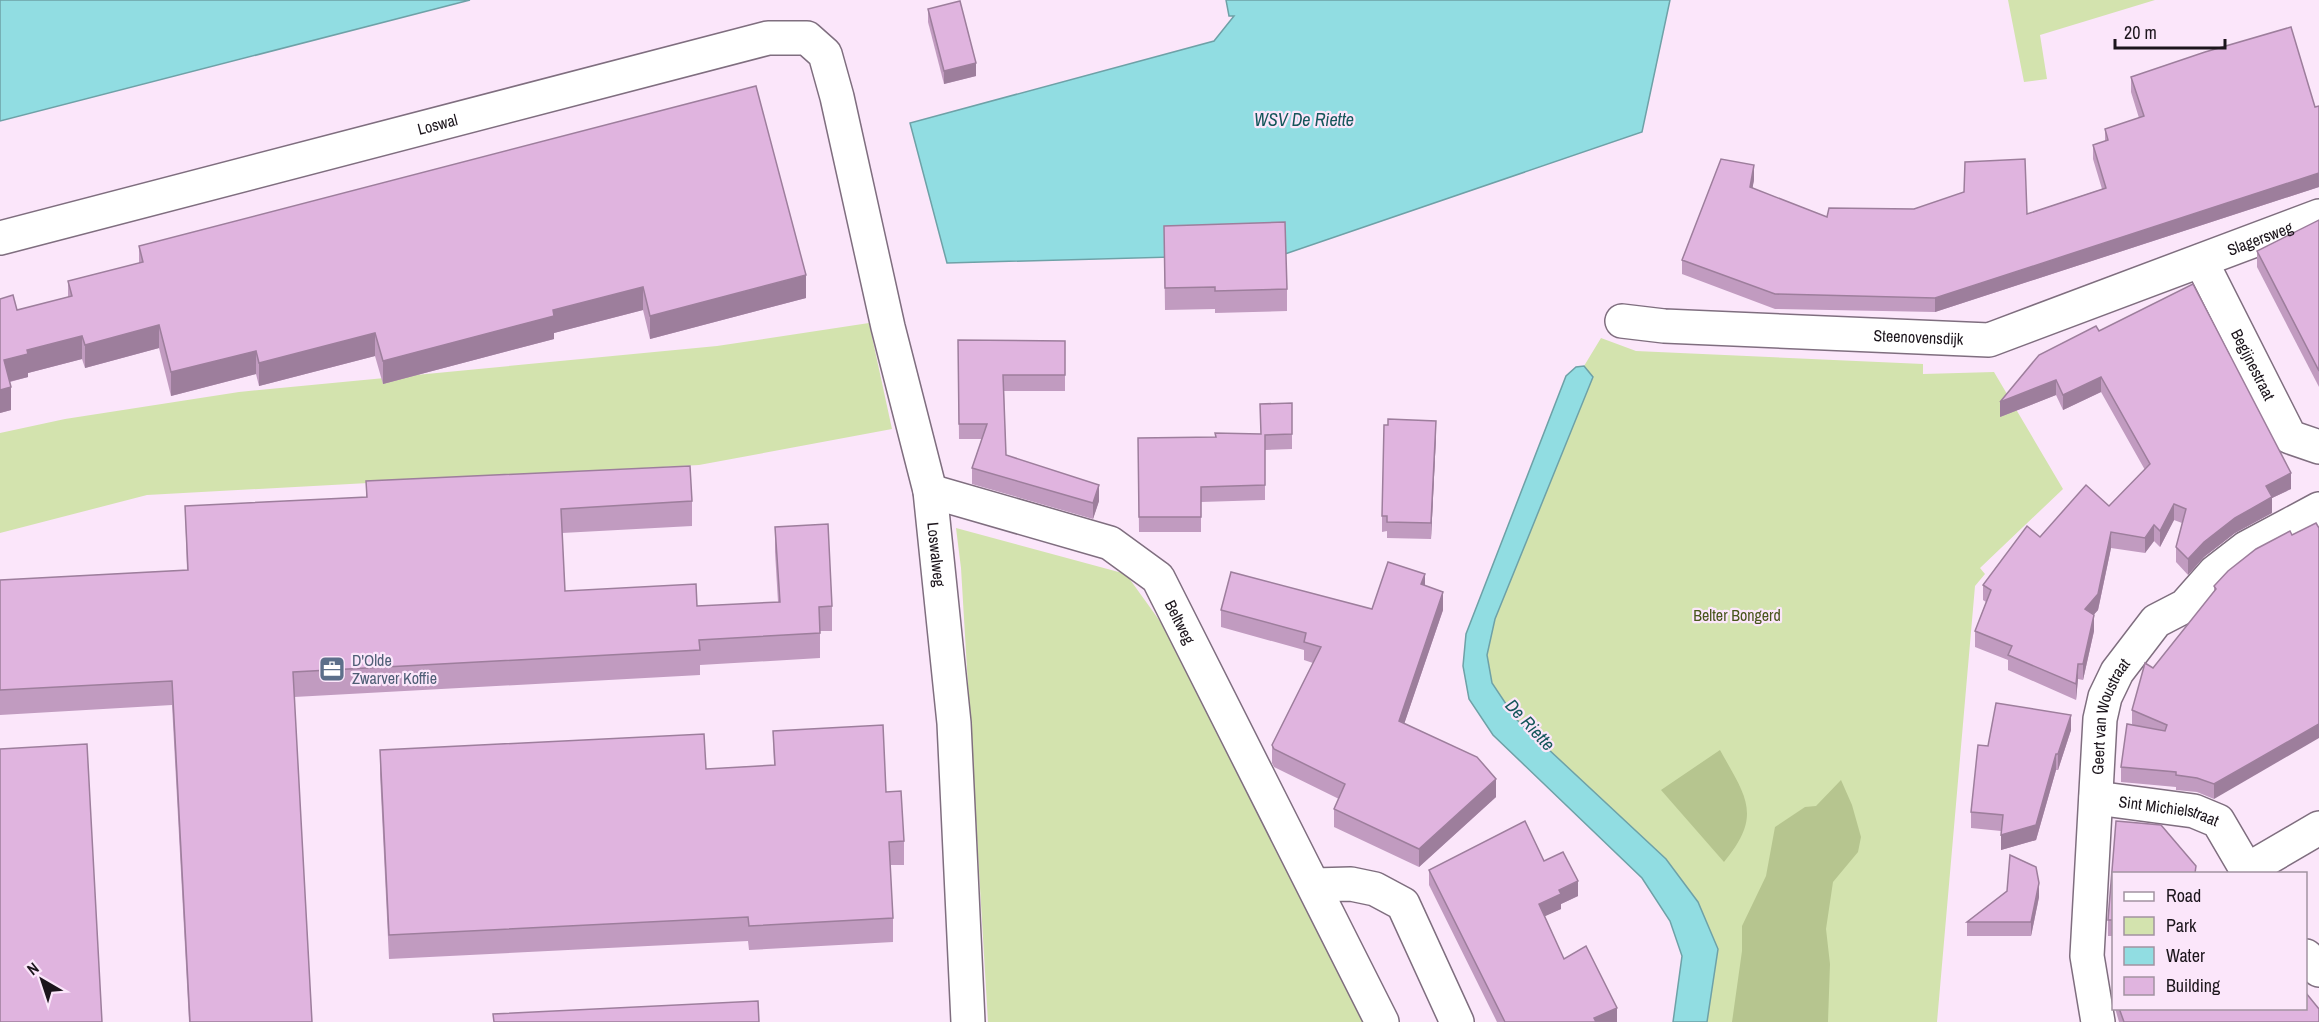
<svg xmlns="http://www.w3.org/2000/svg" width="2319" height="1022" viewBox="0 0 2319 1022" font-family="'Archivo Narrow',sans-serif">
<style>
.green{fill:#d3e3ae}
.forest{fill:#b6c58f}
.water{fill:#91dde2;stroke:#6ea1a7;stroke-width:1.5}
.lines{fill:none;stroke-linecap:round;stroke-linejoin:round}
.street-casing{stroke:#7f6e7f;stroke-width:36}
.street{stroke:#fff;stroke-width:33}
.wall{fill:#c19bc0}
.shaded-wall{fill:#9d7e9c}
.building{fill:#e0b4df;stroke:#9d7e9c;stroke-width:1.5}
.labels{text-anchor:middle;stroke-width:4.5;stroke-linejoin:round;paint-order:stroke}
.street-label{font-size:16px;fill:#1c151c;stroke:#fbe6fa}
.park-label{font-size:16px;fill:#48561b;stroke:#fbe6fa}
.service-label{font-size:16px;fill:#4e5e75;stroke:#fbe6fa;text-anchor:start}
.water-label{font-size:18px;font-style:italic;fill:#14565a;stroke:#fbe6fa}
</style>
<rect width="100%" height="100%" fill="#fbe6fa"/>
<g class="green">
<polygon points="2008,0 2155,0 2040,35 2047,79 2024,82"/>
<polygon points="869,323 892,429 699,465 147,495 0,533 0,433 65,419 239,392 717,346"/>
<polygon points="1601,338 1636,351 1923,364 1923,374 1994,372 2063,489 1980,568 1985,574 1975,586 1937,1022 1707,1022 1718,949 1698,902 1666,859 1516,719 1492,683 1487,655 1495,619 1592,377 1584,366"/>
<polygon points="956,528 1126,574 1162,624 1366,1022 988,1022 961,568"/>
</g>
<g class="forest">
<path d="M 1720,750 C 1746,797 1763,815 1724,862 L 1661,790 Z"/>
<polygon points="1841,780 1852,805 1861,837 1858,852 1833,882 1826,929 1830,964 1828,1022 1732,1022 1742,951 1742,926 1766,876 1775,827 1805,807 1816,806"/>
</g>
<g class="water">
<polygon points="0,0 470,0 0,121"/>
<polygon points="1226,0 1670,0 1642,132 1285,254 947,263 910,123 1214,41 1234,16 1229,16"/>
<polygon points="1584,366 1593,377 1495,619 1487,655 1492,683 1516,719 1666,859 1698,902 1718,949 1707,1022 1673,1022 1682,956 1670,921 1642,878 1493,735 1469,699 1463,666 1466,634 1566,376 1576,367"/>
</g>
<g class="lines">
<defs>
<g id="street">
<path id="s1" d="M 0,238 L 768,38 L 807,38 L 825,54 L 837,97 L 888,327 L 930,491 L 954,723 L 968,1022"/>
<path id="s2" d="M 2201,261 L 2290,437 L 2319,447"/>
<path id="s3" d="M 1622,321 L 1664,326 L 1989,340 L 2319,216"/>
<path id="s4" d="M 930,491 L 1110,543 L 1158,578 L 1382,1022"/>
<path id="s5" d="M 2096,798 L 2194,811 L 2218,821 L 2249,874"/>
<polyline points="2247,870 2319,828"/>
<polyline points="1314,885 1351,884 1375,889 1403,904 1457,1022"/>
<polyline points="2306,956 2319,970"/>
<path id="s6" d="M 2098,1022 L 2087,956 L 2100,719 L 2105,697 L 2117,672 L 2156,621 L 2185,606 L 2215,572 L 2246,548 L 2319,509"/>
</g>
</defs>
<use href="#street" class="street-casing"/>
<use href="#street" class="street"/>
</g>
<g class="wall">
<polygon points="928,9 976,76 944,84 928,22"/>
<polygon points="2131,77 2315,107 2319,106 2319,187 1935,312 1775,309 1682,274 1682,260 1754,180 1752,188 1827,217 2027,214 2102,189 2093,159 2093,145 2105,141 2105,129 2139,118 2131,92"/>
<polygon points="2319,220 2319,387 2257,267 2257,251"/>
<polygon points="1164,226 1287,289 1287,311 1215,313 1215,309 1165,310"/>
<polygon points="139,246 806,298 650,339 643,310 554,333 554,339 383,384 375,356 259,386 256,374 171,396 159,348 85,368 82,359 28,373 28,377 10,382 11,410 0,413 0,299 17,310 68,297 68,281 139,263"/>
<polygon points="2099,331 2291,489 2272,498 2272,513 2235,533 2204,557 2188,575 2176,562 2176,547 2182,523 2174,520 2160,547 2154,541 2145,553 2111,548 2098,610 2093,615 2094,631 2083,680 2078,679 2076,700 2008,670 2008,660 1975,647 1975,631 1986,602 1983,600 1983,585 2040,537 2109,506 2145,470 2101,392 2063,410 2056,395 2000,417"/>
<polygon points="958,340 1065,341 1065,391 1004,391 1006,455 1099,501 1093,519 972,484 972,468 982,439 959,439"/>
<polygon points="1292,403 1292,449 1265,450 1265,500 1201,502 1201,532 1139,532 1138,438 1215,437 1261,434 1260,404"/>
<polygon points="1436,436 1431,539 1387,538 1387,531 1382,532 1382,516"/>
<polygon points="366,481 692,501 692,526 562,533 565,591 697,606 778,602 775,552 775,527 832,606 832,631 820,631 820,658 700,665 700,675 294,697 312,1022 189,1022 172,705 0,715 0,580 187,570 185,506 366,497"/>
<polygon points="2228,571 2214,799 2197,792 2176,790 2176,787 2121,782 2121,767 2135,726 2132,724 2132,710 2153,668 2214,592 2214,586"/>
<polygon points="1425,586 1443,610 1404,724 1496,797 1419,867 1334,827 1334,809 1339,799 1274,767 1272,763 1272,745 1313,663 1304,660 1304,650 1221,627 1221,610 1372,609"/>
<polygon points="2071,730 2058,770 2056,770 2036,840 2001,850 2001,831 1971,828 1971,812 1988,746"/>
<polygon points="773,731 904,841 904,865 890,865 893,918 893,942 749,950 748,941 389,959 380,774 380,750 706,769 774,765"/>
<polygon points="2116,821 2161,825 2196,866 2196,873 2114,873 2114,936 2108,936 2108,920"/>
<polygon points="1544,861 1578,896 1561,904 1561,909 1544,916 1564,959 1617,1022 1497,1022 1429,885 1429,870"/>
<polygon points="2039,897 2031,936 1967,936 1967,922"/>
<polygon points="2115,1008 2306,1008 2319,1022 2119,1022"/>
</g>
<g class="shaded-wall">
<polygon points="976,63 976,76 944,84 944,71"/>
<polygon points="1754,165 1754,180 1750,202 1750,187"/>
<polygon points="2319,173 2319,187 1935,312 1935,298"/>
<polygon points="806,275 806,298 650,339 650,316"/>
<polygon points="643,287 643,310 554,333 554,339 383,384 383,361 553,310"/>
<polygon points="159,325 159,348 85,368 85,345"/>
<polygon points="375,333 375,356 259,386 259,363"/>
<polygon points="82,336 82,359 28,373 28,377 4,383 4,360 27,350"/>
<polygon points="256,351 256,374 171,396 171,372"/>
<polygon points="2101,377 2101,392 2063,410 2063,395"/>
<polygon points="2056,380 2056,395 2000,417 2000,402"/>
<polygon points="11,387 11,410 0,413 0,390"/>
<polygon points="1436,421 1436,436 1431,539 1431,523"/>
<polygon points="2291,473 2291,489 2272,498 2272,513 2235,533 2204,557 2188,575 2188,559 2204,542 2235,518 2266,486"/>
<polygon points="1099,485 1099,501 1093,519 1093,503"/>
<polygon points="2174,504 2174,520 2160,547 2160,531"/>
<polygon points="2154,525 2154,541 2145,553 2145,538"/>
<polygon points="2111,532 2111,548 2098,610 2085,625 2085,609"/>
<polygon points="1425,574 1425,591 1421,584"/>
<polygon points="1443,592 1443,610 1399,739 1399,721"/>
<polygon points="2094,615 2094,631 2083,680 2083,664"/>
<polygon points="2078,664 2078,679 2076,700 2076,684"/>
<polygon points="2071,715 2071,730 2058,770 2058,754"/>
<polygon points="2319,724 2319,738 2214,799 2214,784"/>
<polygon points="2056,754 2056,770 2036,840 2001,850 2001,835"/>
<polygon points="1496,779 1496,797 1419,867 1419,849"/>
<polygon points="1578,881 1578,896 1561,904 1561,909 1539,919 1539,904 1559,890"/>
<polygon points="2039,883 2039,897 2031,936 2031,922"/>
<polygon points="1617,1008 1617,1022 1594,1022 1594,1018"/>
</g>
<g class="building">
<polygon points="960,1 976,63 944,71 928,9"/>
<polygon points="2291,27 2315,107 2319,106 2319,173 1935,298 1775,294 1682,260 1721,159 1754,165 1750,187 1827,217 1829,208 1914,209 1964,192 1965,162 2025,159 2027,214 2106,188 2093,145 2108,140 2105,129 2144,116 2131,77 2205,52"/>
<polygon points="756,86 806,275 650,316 643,287 553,310 554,316 383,361 375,333 259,363 256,351 171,372 159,325 85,345 82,336 27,350 28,354 4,360 11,387 0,390 0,299 13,295 17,310 72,296 68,281 143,262 139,246"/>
<polygon points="2319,220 2319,371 2257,251"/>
<polygon points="1285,222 1287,289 1215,291 1215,287 1165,288 1164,226"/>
<polygon points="2193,284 2291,473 2266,486 2272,497 2235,518 2204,542 2188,559 2176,547 2186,509 2174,504 2160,531 2154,525 2145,538 2111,532 2098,594 2085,609 2094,615 2083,664 2078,664 2076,684 2008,655 2012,646 1975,631 1991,590 1983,585 2027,526 2040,537 2086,485 2109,506 2150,464 2101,377 2063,395 2056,380 2000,402 2039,355 2096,326 2099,331"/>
<polygon points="958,340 1065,341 1065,375 1003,375 1006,455 1099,485 1093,503 972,468 987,424 959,424"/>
<polygon points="1292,403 1292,434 1265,435 1265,485 1201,487 1201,517 1139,517 1138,438 1216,437 1215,433 1261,434 1260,404"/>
<polygon points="1388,419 1436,421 1431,523 1387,522 1387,516 1382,516 1384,425 1388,425"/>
<polygon points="690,466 692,501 561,509 565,591 696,584 697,606 780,602 775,527 828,524 832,606 819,607 820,633 699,640 700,650 293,672 312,1022 190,1022 172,681 0,690 0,580 188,570 185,506 367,497 366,481"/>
<polygon points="2316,523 2319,528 2319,724 2214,784 2197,778 2176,775 2176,772 2121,767 2127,724 2165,731 2167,725 2132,710 2145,663 2153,668 2216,589 2214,586 2228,571 2256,549 2290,531 2292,535"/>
<polygon points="1388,562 1425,574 1421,584 1443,592 1399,721 1477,757 1496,779 1419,849 1334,809 1345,784 1274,749 1272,745 1321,647 1304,642 1306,633 1221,610 1231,572 1372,609"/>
<polygon points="1996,703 2071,715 2058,754 2056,754 2036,825 2001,835 2003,815 1971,812 1978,745 1988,746"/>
<polygon points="883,725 886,792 901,791 904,841 889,842 893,918 749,926 748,917 389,935 380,750 704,734 706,769 775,765 773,731"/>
<polygon points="87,744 102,1022 0,1022 0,749"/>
<polygon points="1525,821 1544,861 1563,852 1578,881 1559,890 1561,894 1539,904 1564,959 1586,946 1617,1008 1594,1018 1596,1022 1505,1022 1429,870"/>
<polygon points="2116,821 2161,825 2196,866 2195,873 2114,873 2114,920 2108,920"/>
<polygon points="2010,855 2036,867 2039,883 2031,922 1967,922 2007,891"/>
<polygon points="2306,993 2319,1009 2319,1022 2124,1022 2119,1008 2306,1008"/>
<polygon points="758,1001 759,1022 494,1022 493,1014"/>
</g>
<defs>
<symbol id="office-square" viewBox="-11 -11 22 22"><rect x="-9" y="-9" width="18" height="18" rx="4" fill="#5c6f8a" stroke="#fbe6fa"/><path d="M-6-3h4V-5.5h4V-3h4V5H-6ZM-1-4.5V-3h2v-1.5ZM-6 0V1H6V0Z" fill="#fff"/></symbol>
</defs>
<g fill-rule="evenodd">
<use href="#office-square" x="317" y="654" width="30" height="30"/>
</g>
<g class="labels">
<g class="street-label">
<text dy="6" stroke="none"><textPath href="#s1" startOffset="452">Loswal</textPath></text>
<text dy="6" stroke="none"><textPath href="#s3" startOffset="657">Slagersweg</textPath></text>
<text dy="6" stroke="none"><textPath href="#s3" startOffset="297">Steenovensdijk</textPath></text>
<text dy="6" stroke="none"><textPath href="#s2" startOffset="116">Begijnestraat</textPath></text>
<text dy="6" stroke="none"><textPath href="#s1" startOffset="1370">Loswalweg</textPath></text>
<text dy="6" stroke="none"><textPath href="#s4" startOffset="296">Beltweg</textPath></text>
<text dy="6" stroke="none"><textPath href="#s6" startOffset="309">Geert van Woustraat</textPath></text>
<text dy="6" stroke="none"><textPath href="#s5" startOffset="74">Sint Michielstraat</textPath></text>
</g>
<g class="park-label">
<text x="1737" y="621">Belter Bongerd</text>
</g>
<g class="service-label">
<text x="352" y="666">D'Olde<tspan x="352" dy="18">Zwarver Koffie</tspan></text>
</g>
<g class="water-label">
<text x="1304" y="126">WSV De Riette</text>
<text transform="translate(1530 725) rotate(47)" y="6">De Riette</text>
</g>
</g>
<rect x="2112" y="872" width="195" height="138" fill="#fbe6fa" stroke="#a292a1" stroke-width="1.5"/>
<rect x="2124" y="892" width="30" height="9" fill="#ffffff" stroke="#a292a1" stroke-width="1.5"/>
<text x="2166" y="902" font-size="18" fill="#1c151c">Road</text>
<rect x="2124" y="917" width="30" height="18" fill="#d3e3ae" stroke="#a292a1" stroke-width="1.5"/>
<text x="2166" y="932" font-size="18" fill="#1c151c">Park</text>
<rect x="2124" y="947" width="30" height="18" fill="#91dde2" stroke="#a292a1" stroke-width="1.5"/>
<text x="2166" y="962" font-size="18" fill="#1c151c">Water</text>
<rect x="2124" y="977" width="30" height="18" fill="#e0b4df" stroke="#a292a1" stroke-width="1.5"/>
<text x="2166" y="992" font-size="18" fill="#1c151c">Building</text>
<g transform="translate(42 980) rotate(321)" stroke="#fbe6fa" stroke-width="4.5" paint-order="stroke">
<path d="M0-4.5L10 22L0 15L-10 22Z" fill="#1c151c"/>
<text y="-9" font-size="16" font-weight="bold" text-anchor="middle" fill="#1c151c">N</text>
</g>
<path d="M2115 39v9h110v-9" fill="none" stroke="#1c151c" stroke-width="3"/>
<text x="2124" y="39" font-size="18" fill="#1c151c" stroke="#fbe6fa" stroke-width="4.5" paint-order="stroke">20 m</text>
</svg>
